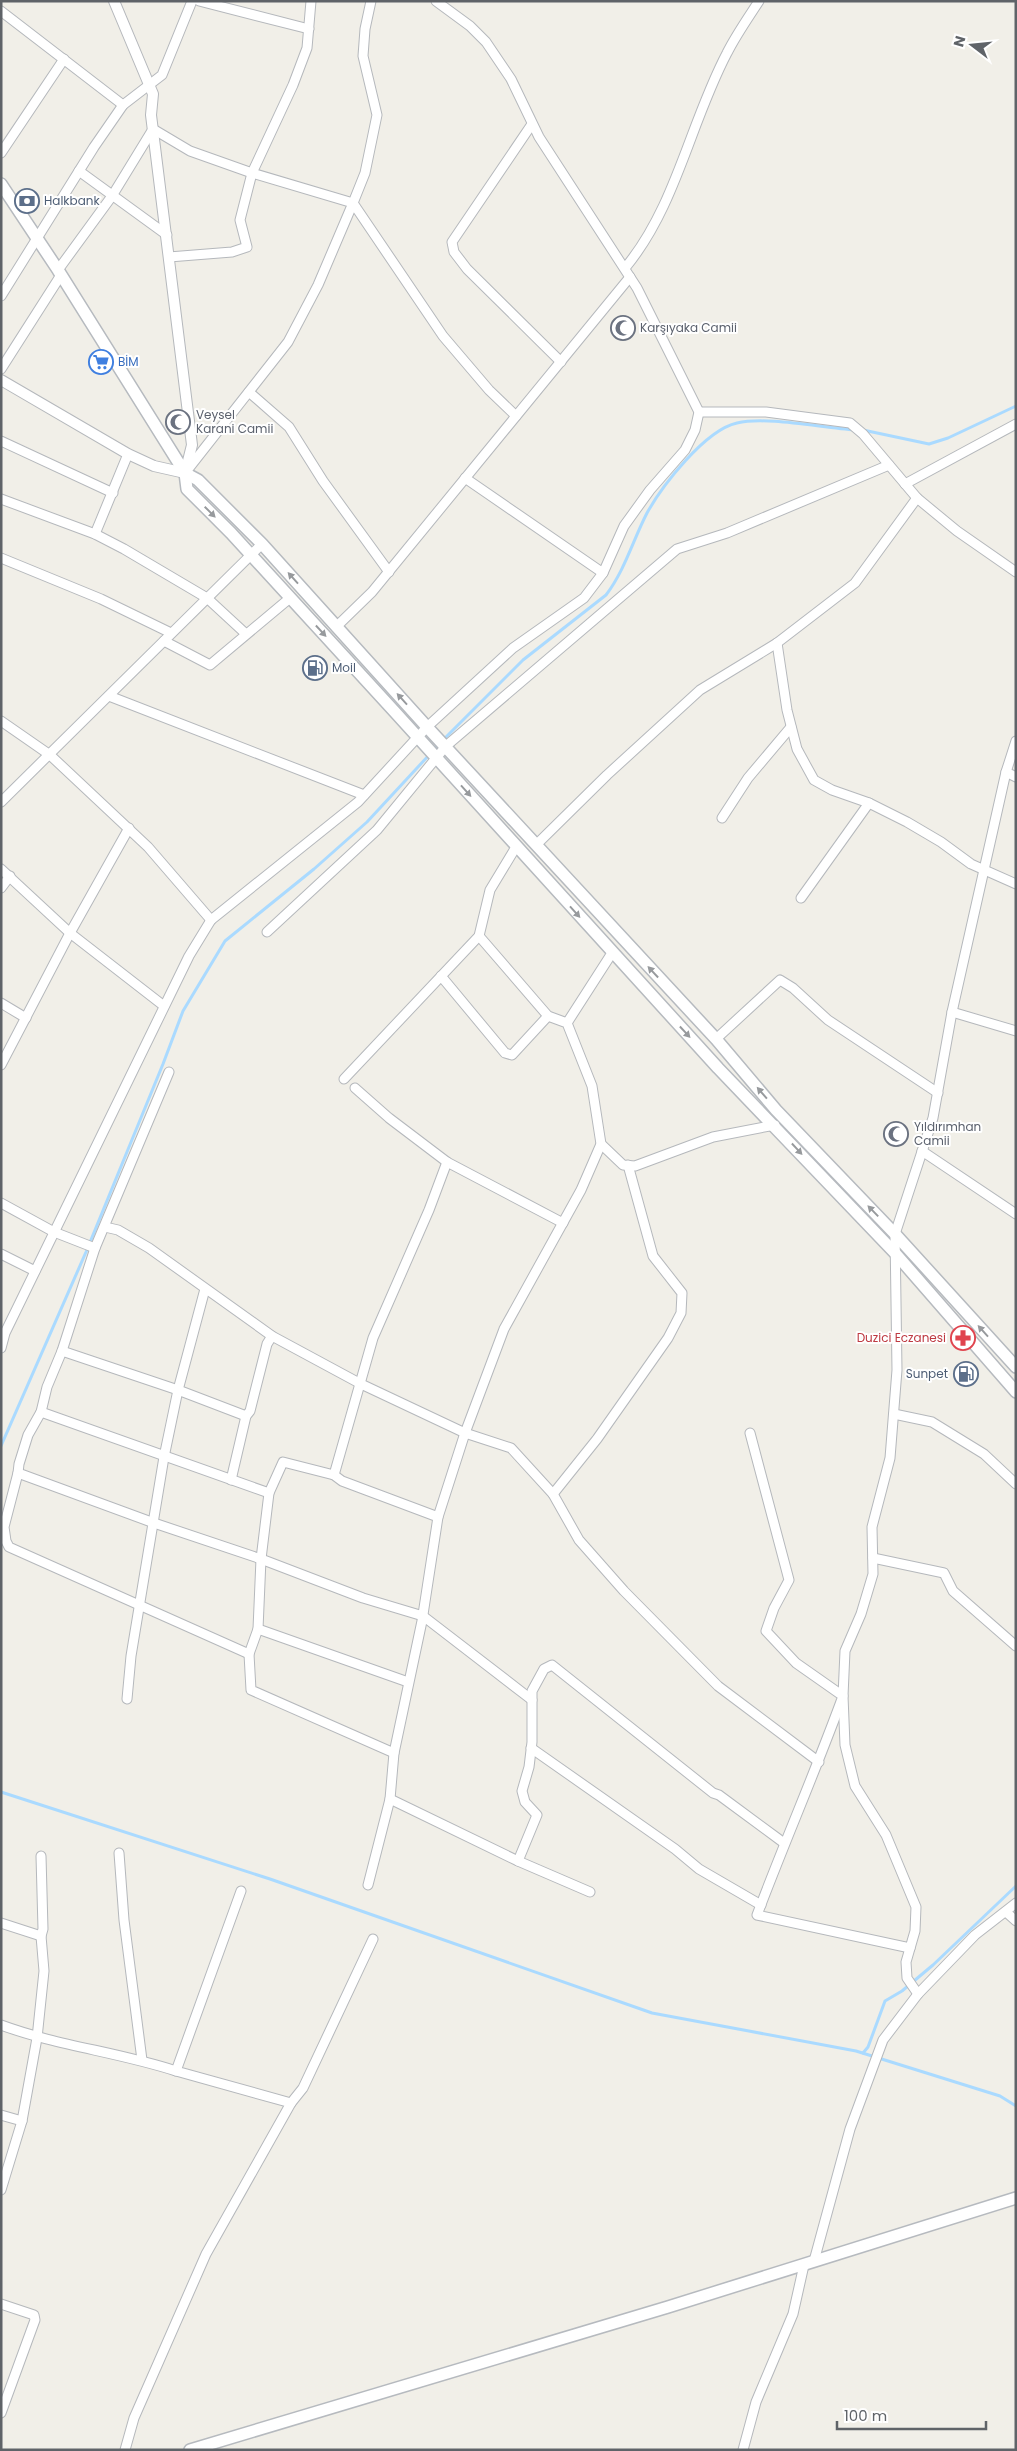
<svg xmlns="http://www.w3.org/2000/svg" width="1017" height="2451" viewBox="0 0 1017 2451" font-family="Poppins,sans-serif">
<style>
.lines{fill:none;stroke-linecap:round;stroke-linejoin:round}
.stream{stroke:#aadaff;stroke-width:3}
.minor-casing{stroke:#b5b8bc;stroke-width:11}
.tertiary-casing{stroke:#b5b8bc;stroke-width:12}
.secondary-casing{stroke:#b6babf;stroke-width:14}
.minor{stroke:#fff;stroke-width:9}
.tertiary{stroke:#fff;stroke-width:10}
.secondary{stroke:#fff;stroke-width:11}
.oneway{fill:#979a9d}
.labels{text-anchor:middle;stroke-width:4;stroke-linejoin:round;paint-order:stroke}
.service-label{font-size:12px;fill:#4e5e75;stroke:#fff;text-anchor:start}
.worship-label{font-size:12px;fill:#5b616d;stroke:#fff;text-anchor:start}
.shop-label{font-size:12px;fill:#366cbe;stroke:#fff;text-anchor:start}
.health-label{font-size:12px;fill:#be3a42;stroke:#fff;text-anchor:end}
</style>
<rect width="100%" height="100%" fill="#f1efe8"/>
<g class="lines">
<g class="stream">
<polyline points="863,430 929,444 948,438 1016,406"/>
<path d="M 434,749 L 523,660 L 606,595 C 625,570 633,540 647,513 C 662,486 705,430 737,423 C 767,416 822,428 855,430"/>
<polyline points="1,1446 86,1252 163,1064 183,1011 225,941 314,869 367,822 430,754"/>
<polyline points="1,1792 270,1879 652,2013 856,2051 1000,2096 1016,2106"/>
<polyline points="863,2053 868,2047 885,2001 902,1991 933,1965 1016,1886"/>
</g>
<defs>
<g id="minor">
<polyline points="199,1 309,29"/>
<polyline points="1,11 123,105"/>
<polyline points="532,124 452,242 454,252 467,269 561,362"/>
<polyline points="1,153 64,59"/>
<polyline points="79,171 167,235"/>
<polyline points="169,257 232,252 247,247 240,220 252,173 293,85 307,48 311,1"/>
<path d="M 625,268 C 676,207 690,123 727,53 C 736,35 748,18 759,1"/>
<polyline points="58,270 112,196 153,129 190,151 252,173 353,203 443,336 489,390 516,416"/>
<polyline points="1,296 94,147 123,105 162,75 192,1"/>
<polyline points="1,369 61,275"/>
<polyline points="249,392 289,427 323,481 389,572"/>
<polyline points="699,412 766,412 850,423 863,434 917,498 957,531 1016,572"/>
<polyline points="1,441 113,493"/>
<polyline points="185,473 288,342 318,285 353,203 365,173 377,115 363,56 365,29 371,1"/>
<polyline points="465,478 603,573"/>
<polyline points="905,484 1016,424"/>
<polyline points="1,499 95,534 124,549 207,598 246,634"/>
<polyline points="95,534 128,454"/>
<polyline points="1,558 101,599 171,633"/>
<polyline points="336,627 372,592 630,277"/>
<polyline points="164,641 210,665 290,598"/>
<polyline points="777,643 787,710 797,749 814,780 832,790 869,803 907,822 941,842 971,864 1016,884"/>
<polyline points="109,696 364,795"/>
<polyline points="1,721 50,755 148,847 211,920"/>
<polyline points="1006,772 1016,777"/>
<polyline points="1,802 262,544"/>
<polyline points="722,818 748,778 791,727"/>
<polyline points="537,844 607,775 700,690 777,643 855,583 917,498"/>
<polyline points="1,869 70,933 164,1006"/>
<polyline points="1,888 10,876"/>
<polyline points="801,898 869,803"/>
<polyline points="267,932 377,830 446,746 677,549 727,533 889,465"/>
<polyline points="441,976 505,1053 512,1055 548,1016"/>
<polyline points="1,1003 26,1018"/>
<polyline points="952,1012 1016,1031"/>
<polyline points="567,1023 612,953"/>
<polyline points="716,1039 780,980 793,988 828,1020 938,1093"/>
<polyline points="1,1065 70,933 129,828"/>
<polyline points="169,1072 95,1248 62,1351 47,1387 41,1412 28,1435 19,1464 18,1473 4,1527 6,1541 9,1547 249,1654"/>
<polyline points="344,1079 479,936 490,890 516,847"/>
<polyline points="355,1088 389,1118 447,1162 563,1223"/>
<polyline points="601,1144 623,1165 635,1166 713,1137 775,1125"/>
<polyline points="922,1151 1016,1214"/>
<polyline points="1,1203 54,1232 95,1248"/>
<polyline points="105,1227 118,1230 149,1248 272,1336 361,1384 465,1433 511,1448 553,1494 579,1540 624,1591 718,1686 819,1762"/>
<polyline points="1,1254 35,1271"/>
<polyline points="1,1348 5,1333 189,956 211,920 358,802 427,727 513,648 584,598 603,573 624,526 650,490 685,450 695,430 699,412 637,288 539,137 511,79 486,42 470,26 436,1"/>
<polyline points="62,1351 178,1390 246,1416"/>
<polyline points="41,1412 269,1493"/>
<polyline points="894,1414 932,1422 984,1454 1016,1484"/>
<path d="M 750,1433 L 789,1580 L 774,1608 L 766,1631 L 796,1663 L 843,1696 C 816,1770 785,1841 757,1915 L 910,1948"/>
<polyline points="18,1473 154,1523 261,1559 363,1598 423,1616 532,1700"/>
<polyline points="334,1475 373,1338 429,1210 447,1162"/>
<polyline points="231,1480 246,1416 250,1411 267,1344 272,1336"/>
<polyline points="553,1494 597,1439 668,1338 681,1313 682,1293 653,1256 628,1165"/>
<polyline points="873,1558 944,1573 953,1591 1016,1646"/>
<polyline points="258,1629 408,1682"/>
<polyline points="127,1699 131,1656 164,1457 178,1390 205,1289"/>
<polyline points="531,1748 675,1849 699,1869 761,1905"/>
<polyline points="394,1753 251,1690 249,1654 258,1629 261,1559 269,1493 283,1462 334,1475 342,1481 438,1517"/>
<polyline points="390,1799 518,1861 590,1892"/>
<polyline points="119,1853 124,1920 142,2060"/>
<polyline points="518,1861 537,1815 525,1802 522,1791 529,1767 532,1742 532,1691 544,1669 552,1665 713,1793 719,1795 784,1843"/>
<polyline points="368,1885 390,1799 394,1753 422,1621 438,1517 465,1433 504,1329 581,1190 601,1144 592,1086 567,1023 548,1016 479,936"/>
<polyline points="241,1891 176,2071 291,2103"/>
<polyline points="1006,1912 1016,1921"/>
<polyline points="1,1923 41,1936"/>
<polyline points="918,1994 907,1978 906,1962 915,1931 916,1907 886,1835 855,1786 845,1745 843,1696 845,1651 861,1614 873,1574 872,1527 890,1458 897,1370 895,1234 933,1118 952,1012 1006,772 1016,741"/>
<path d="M 1,2025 C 58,2046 118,2052 176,2071"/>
<polyline points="1,2115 22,2121"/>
<polyline points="1,2190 22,2121 37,2038 44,1971 41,1936 43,1929 41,1856"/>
<polyline points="814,2261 850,2129 883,2040 918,1994 975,1935 1016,1903"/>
<polyline points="1,2304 34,2315 35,2320 1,2413"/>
<polyline points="125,2450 134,2418 206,2254 291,2103 303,2088 373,1939"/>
<polyline points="743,2450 756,2402 793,2314 804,2265"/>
</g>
<polyline id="tertiary" points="1,380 128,454 154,466 185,473 192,445 151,115 153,94 114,1"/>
<g id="secondary">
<polyline points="1,184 58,270 185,473 187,489 231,533 394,711 718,1068 895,1253 1016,1392"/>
<polyline points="185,473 198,480 262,544 427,727 716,1039 776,1110 895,1234 1016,1367"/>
<polyline points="190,2450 668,2307 1016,2198"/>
</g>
</defs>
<use href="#minor" class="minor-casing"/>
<use href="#tertiary" class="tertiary-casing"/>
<use href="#secondary" class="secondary-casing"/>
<use href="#minor" class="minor"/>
<use href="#tertiary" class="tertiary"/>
<use href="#secondary" class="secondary"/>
</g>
<defs><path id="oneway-solid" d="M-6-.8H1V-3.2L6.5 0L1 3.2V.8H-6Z" transform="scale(1.25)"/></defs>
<g class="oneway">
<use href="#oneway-solid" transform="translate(210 512) rotate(45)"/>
<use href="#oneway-solid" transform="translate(293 578) rotate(-132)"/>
<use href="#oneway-solid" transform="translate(321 631) rotate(47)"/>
<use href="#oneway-solid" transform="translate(402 699) rotate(-132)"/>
<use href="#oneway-solid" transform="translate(466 791) rotate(48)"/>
<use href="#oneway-solid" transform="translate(575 912) rotate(48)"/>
<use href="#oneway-solid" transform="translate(653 972) rotate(-133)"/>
<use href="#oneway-solid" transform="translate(685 1032) rotate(47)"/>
<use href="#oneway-solid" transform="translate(762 1093) rotate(-131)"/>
<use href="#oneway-solid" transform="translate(797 1149) rotate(47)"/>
<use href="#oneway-solid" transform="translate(873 1211) rotate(-134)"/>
<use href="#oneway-solid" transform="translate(983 1331) rotate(-132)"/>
</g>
<defs>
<symbol id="bank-ring" viewBox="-11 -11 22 22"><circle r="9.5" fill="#fff" stroke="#5c6f8a" stroke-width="1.5"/><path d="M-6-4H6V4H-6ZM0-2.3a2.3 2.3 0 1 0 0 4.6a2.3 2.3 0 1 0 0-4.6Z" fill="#5c6f8a"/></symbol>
<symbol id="mosque-ring" viewBox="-11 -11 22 22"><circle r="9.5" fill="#fff" stroke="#6b7280" stroke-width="1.5"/><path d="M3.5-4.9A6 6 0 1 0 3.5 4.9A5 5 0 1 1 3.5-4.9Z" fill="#6b7280"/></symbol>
<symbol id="supermarket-ring" viewBox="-11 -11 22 22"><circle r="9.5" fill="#fff" stroke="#3f7fe0" stroke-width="1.5"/><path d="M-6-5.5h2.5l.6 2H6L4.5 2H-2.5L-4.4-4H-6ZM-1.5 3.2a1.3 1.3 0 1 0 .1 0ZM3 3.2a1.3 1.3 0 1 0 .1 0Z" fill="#3f7fe0"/></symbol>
<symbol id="fuel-ring" viewBox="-11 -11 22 22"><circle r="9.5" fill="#fff" stroke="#5c6f8a" stroke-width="1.5"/><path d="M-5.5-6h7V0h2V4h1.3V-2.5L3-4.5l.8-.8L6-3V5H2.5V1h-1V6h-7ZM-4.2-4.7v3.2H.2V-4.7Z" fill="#5c6f8a"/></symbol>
<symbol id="pharmacy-ring" viewBox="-11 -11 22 22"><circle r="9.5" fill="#fff" stroke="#e0444e" stroke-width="1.5"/><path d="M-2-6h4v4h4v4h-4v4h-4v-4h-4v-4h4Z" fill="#e0444e"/></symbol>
</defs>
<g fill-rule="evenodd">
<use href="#bank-ring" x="13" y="187" width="28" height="28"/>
<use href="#mosque-ring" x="609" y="314" width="28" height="28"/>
<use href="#supermarket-ring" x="87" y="348" width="28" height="28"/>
<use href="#mosque-ring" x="164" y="408" width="28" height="28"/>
<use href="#fuel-ring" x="301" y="654" width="28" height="28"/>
<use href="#mosque-ring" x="882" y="1120" width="28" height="28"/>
<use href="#pharmacy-ring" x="949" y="1324" width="28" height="28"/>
<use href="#fuel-ring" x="952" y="1360" width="28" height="28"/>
</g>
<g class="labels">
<g class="service-label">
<text x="44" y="205">Halkbank</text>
<text x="332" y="672">Moil</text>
<text x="948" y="1378" text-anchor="end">Sunpet</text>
</g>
<g class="worship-label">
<text x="640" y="332">Karşıyaka Camii</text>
<text x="196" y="419">Veysel<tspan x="196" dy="14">Karani Camii</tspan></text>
<text x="914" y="1131">Yıldırımhan<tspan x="914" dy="14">Camii</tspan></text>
</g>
<g class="shop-label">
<text x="118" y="366">BİM</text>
</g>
<g class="health-label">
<text x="946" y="1342">Duzici Eczanesi</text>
</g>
</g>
<rect width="1017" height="2451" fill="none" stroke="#5f6368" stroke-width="5"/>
<g transform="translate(972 45) rotate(286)" stroke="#ffffff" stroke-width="4" paint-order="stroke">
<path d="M0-4L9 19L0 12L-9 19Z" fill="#5f6368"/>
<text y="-8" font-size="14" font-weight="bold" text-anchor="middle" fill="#5f6368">N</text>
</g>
<path d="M837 2421v8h149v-8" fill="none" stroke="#5f6368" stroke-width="2.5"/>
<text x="844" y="2421" font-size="15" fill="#5f6368" stroke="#ffffff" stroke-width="4" paint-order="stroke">100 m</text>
</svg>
